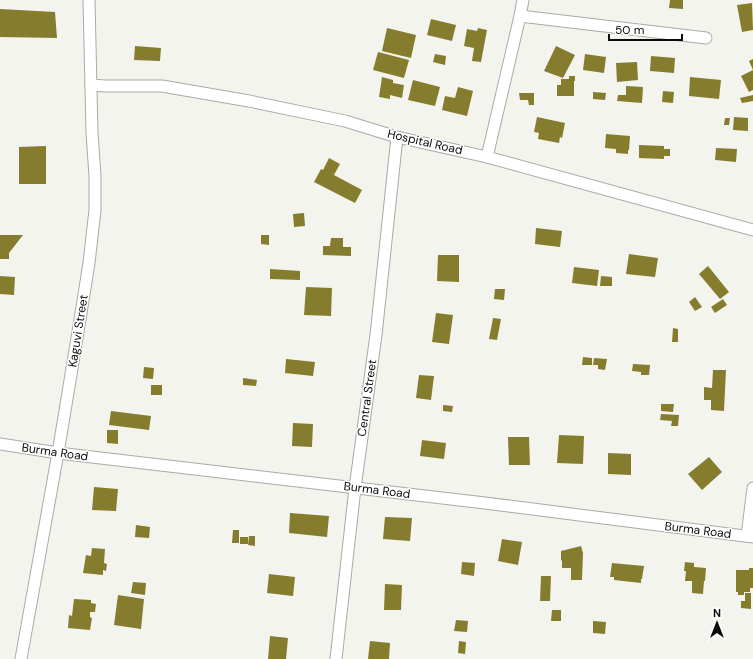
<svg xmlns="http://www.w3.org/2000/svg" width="753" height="659" viewBox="0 0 753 659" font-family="'DM Sans',sans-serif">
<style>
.building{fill:#867c2e}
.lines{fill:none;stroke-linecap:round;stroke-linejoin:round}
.street-casing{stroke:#aaaaa6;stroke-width:13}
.street{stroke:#fff;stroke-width:11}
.labels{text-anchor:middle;stroke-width:3;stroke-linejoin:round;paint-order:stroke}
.street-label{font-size:12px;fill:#0b0b0a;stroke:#fff}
</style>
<rect width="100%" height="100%" fill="#f4f4ef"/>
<g class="building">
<polygon points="670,0 683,0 683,9 669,8"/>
<polygon points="752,3 753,30 742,32 737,5"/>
<polygon points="0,9 55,12 57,38 0,37"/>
<polygon points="431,19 456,25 452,41 427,35"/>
<polygon points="387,28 416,35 411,58 382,51"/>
<polygon points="478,28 487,30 481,62 472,61 474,48 464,46 467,29 477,31"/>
<polygon points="135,46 161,48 160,61 134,60"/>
<polygon points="556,46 575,55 563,78 544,71"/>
<polygon points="378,52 409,60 404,78 373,70"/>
<polygon points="435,54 446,56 445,65 433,62"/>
<polygon points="585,54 606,57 604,73 583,70"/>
<polygon points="651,56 675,58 674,73 650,71"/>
<polygon points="753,59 753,90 749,92 741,76 753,70 749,61"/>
<polygon points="637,62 638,80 617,82 616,63"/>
<polygon points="569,76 575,76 575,81 574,81 574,96 557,96 557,85 561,85 561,79 569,79"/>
<polygon points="382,77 393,80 393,83 404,85 402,98 390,95 390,99 379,97"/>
<polygon points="690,77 721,80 719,99 689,96"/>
<polygon points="413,80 440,87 435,106 408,100"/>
<polygon points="626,86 643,87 642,103 617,101 618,95 626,95"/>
<polygon points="458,87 473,91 467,116 442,110 445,96 455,98"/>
<polygon points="663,91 674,92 673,103 662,102"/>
<polygon points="593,92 606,93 605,100 593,99"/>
<polygon points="519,93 534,93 534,105 529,105 528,100 520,100"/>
<polygon points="753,95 753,101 742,103 740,98"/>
<polygon points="537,117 565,123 562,138 560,137 559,143 538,139 539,133 534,132"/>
<polygon points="734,117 748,118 748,131 733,130"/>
<polygon points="725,118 730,118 729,125 724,125"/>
<polygon points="606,134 630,136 629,150 628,150 628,154 616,153 616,149 605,148"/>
<polygon points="639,145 664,146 664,149 670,149 670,156 664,156 664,159 639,158"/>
<polygon points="46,146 46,184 19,184 19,147"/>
<polygon points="716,148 737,149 736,162 715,160"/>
<polygon points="329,158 340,164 334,175 362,190 355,203 314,182 321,169 323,170"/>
<polygon points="304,213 305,226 294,227 293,214"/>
<polygon points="536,228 562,231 560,247 535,244"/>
<polygon points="0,235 23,235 9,253 9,259 0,259"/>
<polygon points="261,235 269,235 269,245 261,244"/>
<polygon points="331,238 343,238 343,247 351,247 351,256 323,255 323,246 330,246"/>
<polygon points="629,254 658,258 655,277 626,274"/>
<polygon points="438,255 459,255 459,282 437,281"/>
<polygon points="708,266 729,292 720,299 699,274"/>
<polygon points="574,267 599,270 597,286 572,283"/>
<polygon points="270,269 300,271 300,280 270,279"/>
<polygon points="0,276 15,277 14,295 0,294"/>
<polygon points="601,276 612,277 612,286 600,286"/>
<polygon points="306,287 332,288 331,316 304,315"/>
<polygon points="495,289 505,289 504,300 494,299"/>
<polygon points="695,297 702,307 695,311 689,302"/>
<polygon points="723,299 727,305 715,313 711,307"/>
<polygon points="436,313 453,315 449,344 432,342"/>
<polygon points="493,318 501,319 497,340 489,339"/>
<polygon points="673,328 678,329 678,342 672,342"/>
<polygon points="583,357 592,358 592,365 582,365"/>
<polygon points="594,358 607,359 605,370 598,369 598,365 593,365"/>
<polygon points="286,359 315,362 313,376 285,373"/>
<polygon points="633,364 650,365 649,375 641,375 641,372 632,371"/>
<polygon points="144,367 154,368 153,379 143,378"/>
<polygon points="713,370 726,370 724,411 711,410 711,400 704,400 704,387 712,388"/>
<polygon points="419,375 434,376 431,400 416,398"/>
<polygon points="243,378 257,380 256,386 243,385"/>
<rect x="151" y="385" width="11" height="10"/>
<polygon points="661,404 674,404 673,412 661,411"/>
<polygon points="443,405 453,406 452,412 443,411"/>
<polygon points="111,411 151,416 149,430 109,425"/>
<polygon points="661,414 679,415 678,426 671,426 672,421 660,420"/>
<polygon points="293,423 313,424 312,447 292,446"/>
<polygon points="107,430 118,430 118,444 107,443"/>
<polygon points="559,435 584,436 583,464 557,463"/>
<polygon points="508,437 529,437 530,465 509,465"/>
<polygon points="422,440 446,443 444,459 420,456"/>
<polygon points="608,453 631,454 631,475 608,474"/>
<polygon points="709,457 722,472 702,490 688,474"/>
<polygon points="94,487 118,489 116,511 92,510"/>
<polygon points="290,513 329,516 327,537 289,533"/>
<polygon points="385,517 412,518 410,541 383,539"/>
<polygon points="136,525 150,527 149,538 135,537"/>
<polygon points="233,530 239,530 239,543 232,543"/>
<polygon points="249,536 255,536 255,546 248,545"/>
<rect x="240" y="537" width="8" height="7"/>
<polygon points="502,539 522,542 518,565 498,561"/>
<polygon points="581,546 583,553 582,580 571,580 571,568 562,568 562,561 561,560 561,551"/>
<polygon points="92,548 105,549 104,563 107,564 106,571 103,570 103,575 83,573 86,555 91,556"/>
<polygon points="462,562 475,563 474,576 461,574"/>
<polygon points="685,562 694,563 694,567 706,568 705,581 704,581 703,594 692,593 692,581 685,581 686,571 684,571"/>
<polygon points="612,563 644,566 642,579 641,579 641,583 614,580 614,577 610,577"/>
<polygon points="749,568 753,568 753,588 750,588 750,592 744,592 744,595 738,595 738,592 736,592 736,570 749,570"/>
<polygon points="269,574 295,577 293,596 267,593"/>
<polygon points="541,576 551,576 550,601 540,601"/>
<polygon points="133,582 146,583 145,595 131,593"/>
<polygon points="385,584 402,585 401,610 384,610"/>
<polygon points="745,593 751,593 751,609 741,608 741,601 745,601"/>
<polygon points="118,595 144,599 141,629 114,625"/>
<polygon points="74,599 91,600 91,603 96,604 95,612 90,612 90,617 92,618 90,630 68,628 69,615 72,616"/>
<polygon points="552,610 561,610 561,621 551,621"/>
<polygon points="456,620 468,621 467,632 454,631"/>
<polygon points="593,621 606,622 605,634 593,633"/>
<polygon points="270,636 288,638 286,659 268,659"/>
<polygon points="370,641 390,643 389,659 368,659"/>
<polygon points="459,641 466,642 465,654 458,653"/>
</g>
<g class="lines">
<defs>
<g id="street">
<polyline points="520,16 706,38"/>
<polyline points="91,85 105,86 162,86 249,101 345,121 397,137 487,157 753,230"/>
<polyline points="487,157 520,16 523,0"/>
<polyline points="0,444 58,453 485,503 753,537"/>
<polyline points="747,536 753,488"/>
<polyline points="21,659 58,453 78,332 89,263 95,210 95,176 92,133 89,0"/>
<polyline points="336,659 355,488 376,335 397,137"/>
</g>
</defs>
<use href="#street" class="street-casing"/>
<use href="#street" class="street"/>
</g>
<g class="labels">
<g class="street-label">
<text transform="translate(425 142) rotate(13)" y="4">Hospital Road</text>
<text transform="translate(78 331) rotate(-81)" y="4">Kaguvi Street</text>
<text transform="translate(367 398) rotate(-82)" y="4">Central Street</text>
<text transform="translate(55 452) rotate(8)" y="4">Burma Road</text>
<text transform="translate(377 490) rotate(7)" y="4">Burma Road</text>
<text transform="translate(698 530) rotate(7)" y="4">Burma Road</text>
</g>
</g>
<g transform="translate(717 623)" stroke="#ffffff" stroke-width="3" paint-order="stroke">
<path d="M0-3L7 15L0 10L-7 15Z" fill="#0b0b0a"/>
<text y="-6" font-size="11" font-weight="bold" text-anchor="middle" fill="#0b0b0a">N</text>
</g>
<path d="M609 34v6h73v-6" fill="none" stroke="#0b0b0a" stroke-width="2"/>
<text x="615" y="34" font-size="12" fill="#0b0b0a" stroke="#ffffff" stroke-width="3" paint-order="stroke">50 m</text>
</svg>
